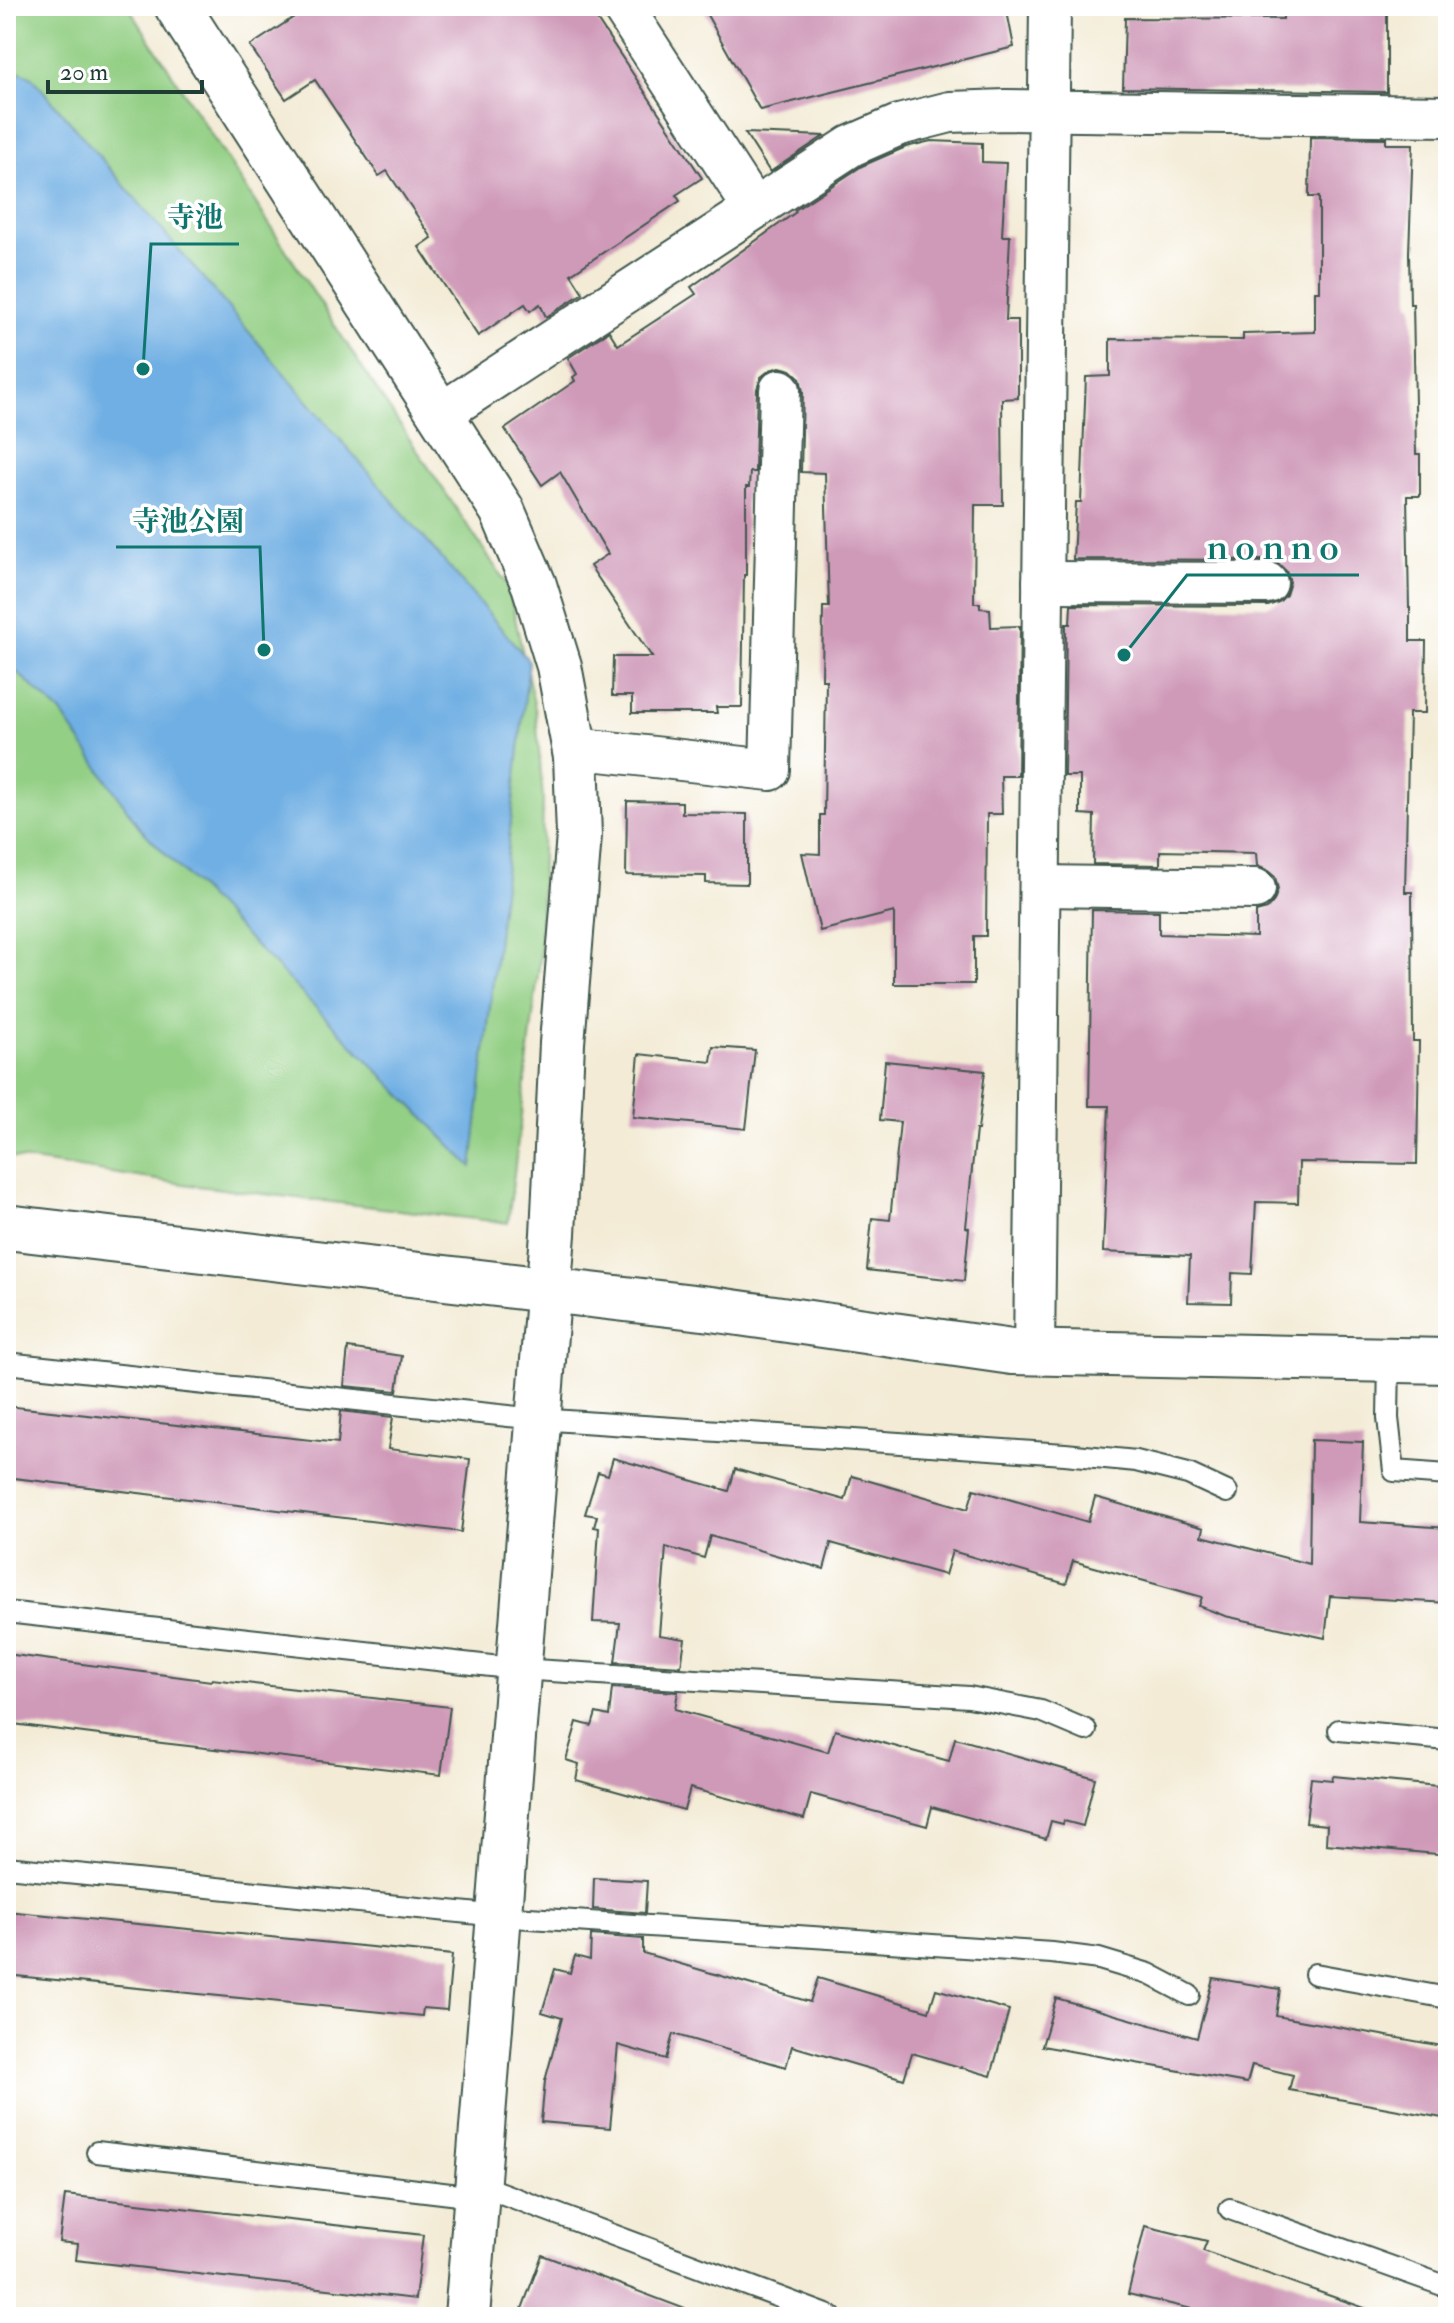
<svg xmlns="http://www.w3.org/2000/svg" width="1454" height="2323" viewBox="0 0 1454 2323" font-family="'IM FELL Double Pica','Noto Serif JP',serif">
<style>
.green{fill:#93cf84;stroke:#59865c;stroke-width:2}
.water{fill:#70afe3;stroke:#48768c;stroke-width:2}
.building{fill:#cf99b8}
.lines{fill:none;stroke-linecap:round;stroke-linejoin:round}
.lane-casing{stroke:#3f574c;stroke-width:24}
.street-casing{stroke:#3f574c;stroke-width:44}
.secondary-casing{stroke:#3f574c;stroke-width:48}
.lane{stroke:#fff;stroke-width:20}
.street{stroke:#fff;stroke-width:40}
.secondary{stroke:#fff;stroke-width:44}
.leader{fill:none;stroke:#0f766e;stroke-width:3}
.callout-dot{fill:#0f766e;stroke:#fff;stroke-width:3}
.callout-label{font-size:28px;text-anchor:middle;font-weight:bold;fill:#0f766e;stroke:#fff;stroke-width:7;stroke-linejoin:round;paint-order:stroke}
</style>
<rect width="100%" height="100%" fill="#fff"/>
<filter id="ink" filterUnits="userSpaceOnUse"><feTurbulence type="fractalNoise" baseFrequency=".0125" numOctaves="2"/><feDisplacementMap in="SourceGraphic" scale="16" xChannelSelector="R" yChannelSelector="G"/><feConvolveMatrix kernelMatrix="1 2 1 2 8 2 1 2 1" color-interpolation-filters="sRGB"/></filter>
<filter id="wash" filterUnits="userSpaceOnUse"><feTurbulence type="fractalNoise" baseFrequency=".006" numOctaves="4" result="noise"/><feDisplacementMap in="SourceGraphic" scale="32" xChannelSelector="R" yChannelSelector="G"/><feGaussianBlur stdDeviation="1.8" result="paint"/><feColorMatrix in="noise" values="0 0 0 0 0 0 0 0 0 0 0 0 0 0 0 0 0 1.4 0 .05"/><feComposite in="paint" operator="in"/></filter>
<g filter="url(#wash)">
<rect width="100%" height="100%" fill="#f3ebd5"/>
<polygon class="green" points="6,6 128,6 374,386 508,586 536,713 543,798 540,958 508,1223 197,1186 6,1157"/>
<polygon class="water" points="6,67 31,76 529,661 472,1167 140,828 61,713 6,662"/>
<g id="blocks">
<g class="building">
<polygon points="311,6 588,6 702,178 676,195 680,201 571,274 583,293 546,317 540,304 530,311 525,304 478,336 419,247 432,238 387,171 379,176 315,80 286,99 250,46"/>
<polygon points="702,6 1006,6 1014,47 760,110"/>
<polygon points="1283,6 1387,6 1387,92 1123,88 1125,18 1283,19"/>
<polygon points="745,133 824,136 770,172"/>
<polygon points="1310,137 1386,138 1386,144 1413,144 1409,253 1410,304 1413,304 1416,454 1420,454 1420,496 1407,496 1409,608 1410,608 1410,641 1426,641 1425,713 1409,713 1405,892 1412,892 1413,1041 1419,1041 1417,1164 1299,1162 1298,1203 1256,1202 1252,1274 1232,1273 1231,1303 1188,1302 1190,1256 1103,1252 1109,1106 1089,1106 1092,910 1159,911 1159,934 1256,937 1256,912 1267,909 1274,901 1278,889 1275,877 1267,870 1257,866 1256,853 1160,851 1160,865 1093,864 1094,815 1080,814 1080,776 1064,776 1066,624 1070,624 1071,605 1268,606 1279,602 1286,595 1290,582 1286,571 1279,564 1267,560 1073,559 1076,502 1081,502 1086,377 1110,376 1110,339 1243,340 1243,334 1315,332 1315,291 1319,291 1319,197 1309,197"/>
<polygon points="931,141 982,143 982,162 1006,163 1002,236 1010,236 1006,320 1018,320 1018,398 1002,399 1003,505 975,505 974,603 980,603 980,608 990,609 991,627 1020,626 1018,776 1001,776 1002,814 987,814 986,936 974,936 974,984 894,984 894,912 820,931 802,853 820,854 820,815 824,815 826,680 822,680 823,607 829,607 825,473 801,472 803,391 800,378 791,370 780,367 770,370 761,377 757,389 755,472 750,472 749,487 746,487 746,575 744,575 742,707 716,707 717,713 632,713 632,696 612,696 613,657 652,657 590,566 608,554 560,472 542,485 505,429 575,381 573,377 577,374 568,358 609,331 618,345 696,294 691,287 796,212 795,210 862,166 906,147"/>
<polygon points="627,801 682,802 682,813 747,814 747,884 706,883 706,876 626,875"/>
<polygon points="713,1047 755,1050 746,1129 633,1117 639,1054 711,1062"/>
<polygon points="885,1061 985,1071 978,1130 976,1130 966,1227 969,1228 964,1281 867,1270 872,1218 890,1220 900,1122 880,1120"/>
<polygon points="348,1348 402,1356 397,1391 344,1386"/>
<polygon points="6,1406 338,1443 341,1411 393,1417 388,1449 470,1459 461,1532 6,1477"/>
<polygon points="1311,1440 1363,1442 1360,1522 1448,1528 1448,1603 1330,1596 1325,1638 1225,1616 1199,1606 1202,1597 1073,1561 1066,1584 952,1551 945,1575 831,1543 824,1569 710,1536 704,1558 666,1547 659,1635 685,1639 681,1666 615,1662 620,1623 593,1622 599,1528 594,1527 597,1516 585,1514 598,1472 608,1475 613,1458 729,1491 735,1469 845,1500 852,1476 968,1509 974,1489 1088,1522 1095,1497 1204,1528 1202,1536 1309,1564"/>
<polygon points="6,1654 211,1681 212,1679 450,1707 441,1775 162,1743 6,1723"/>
<polygon points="612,1688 678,1692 675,1709 828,1752 835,1730 949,1761 955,1738 1095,1778 1083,1826 1064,1821 1063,1824 1051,1821 1046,1839 932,1807 927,1826 811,1794 804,1819 690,1788 684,1810 576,1780 579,1764 566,1760 577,1722 592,1726 596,1713 609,1716"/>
<polygon points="1333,1776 1448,1787 1448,1855 1326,1844 1327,1825 1306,1823 1311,1778 1332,1780"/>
<polygon points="594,1878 647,1881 645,1913 593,1909"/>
<polygon points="6,1911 452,1955 447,2010 423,2008 422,2016 6,1975"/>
<polygon points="591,1935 643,1939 643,1953 810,2002 818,1978 929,2011 936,1989 1009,2010 991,2076 912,2053 904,2079 792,2046 786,2067 673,2034 666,2059 618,2045 610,2128 541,2122 545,2081 562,2018 542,2012 555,1969 570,1973 575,1956 590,1960"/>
<polygon points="1213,1978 1280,1989 1276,2016 1448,2047 1448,2119 1289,2090 1293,2075 1252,2065 1247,2083 1042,2046 1056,1998 1197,2038"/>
<polygon points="65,2195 423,2235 415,2299 76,2260 78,2244 59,2242"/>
<polygon points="1145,2226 1207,2241 1203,2251 1373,2311 1372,2317 1193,2317 1196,2310 1128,2294"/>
<polygon points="542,2255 696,2313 695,2317 519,2317"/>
</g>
</g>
</g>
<g filter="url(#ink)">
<use href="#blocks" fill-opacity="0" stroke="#3f574c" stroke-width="2"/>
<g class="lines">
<defs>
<g id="lane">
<polyline points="1389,1359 1388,1418 1394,1471 1448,1475"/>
<polyline points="6,1363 537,1419 1065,1454 1136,1461 1188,1474 1227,1492"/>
<polyline points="6,1612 518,1669 969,1697 1041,1711 1086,1730"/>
<polyline points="1339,1730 1448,1740"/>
<polyline points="6,1867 499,1916 1052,1953 1099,1959 1149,1974 1189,1995"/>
<polyline points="1315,1974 1448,1998"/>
<polyline points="97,2152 476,2197"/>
<polyline points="477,2184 832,2317"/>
<polyline points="1230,2209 1448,2287"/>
</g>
<g id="street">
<polyline points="622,6 754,209"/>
<polyline points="440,414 851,146 899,125 950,112 1006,110 1448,116"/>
<polyline points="1043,582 1267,583"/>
<polyline points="574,748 770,770 780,390"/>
<polyline points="1040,886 1255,889"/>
<polyline points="1034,1353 1050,6"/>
</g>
<g id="secondary">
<polyline points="177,6 502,510 534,585 559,666 576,757 579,835 562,1043 553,1234 467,2317"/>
<polyline points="6,1227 711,1309 1012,1352 1448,1361"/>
</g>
</defs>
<use href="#lane" class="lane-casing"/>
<use href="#street" class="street-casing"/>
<use href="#secondary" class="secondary-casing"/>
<use href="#lane" class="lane"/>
<use href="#street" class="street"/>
<use href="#secondary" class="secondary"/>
</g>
</g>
<path class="leader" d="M143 369L151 244H239M264 650L260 547H116M1124 655L1187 575H1359"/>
<g class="callout-dot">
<circle cx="143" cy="369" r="8"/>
<circle cx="264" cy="650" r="8"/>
<circle cx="1124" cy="655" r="8"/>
</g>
<g class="callout-label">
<text x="195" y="227">寺池</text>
<text x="188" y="531">寺池公園</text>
<text x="1273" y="559">ｎｏｎｎｏ</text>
</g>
<rect width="1454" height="2323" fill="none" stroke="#fff" stroke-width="32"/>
<path d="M48 80v12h154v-12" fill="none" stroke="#1f3d34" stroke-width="4"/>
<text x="60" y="80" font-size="24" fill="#1f3d34" stroke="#ffffff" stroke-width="6" paint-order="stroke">20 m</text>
</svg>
